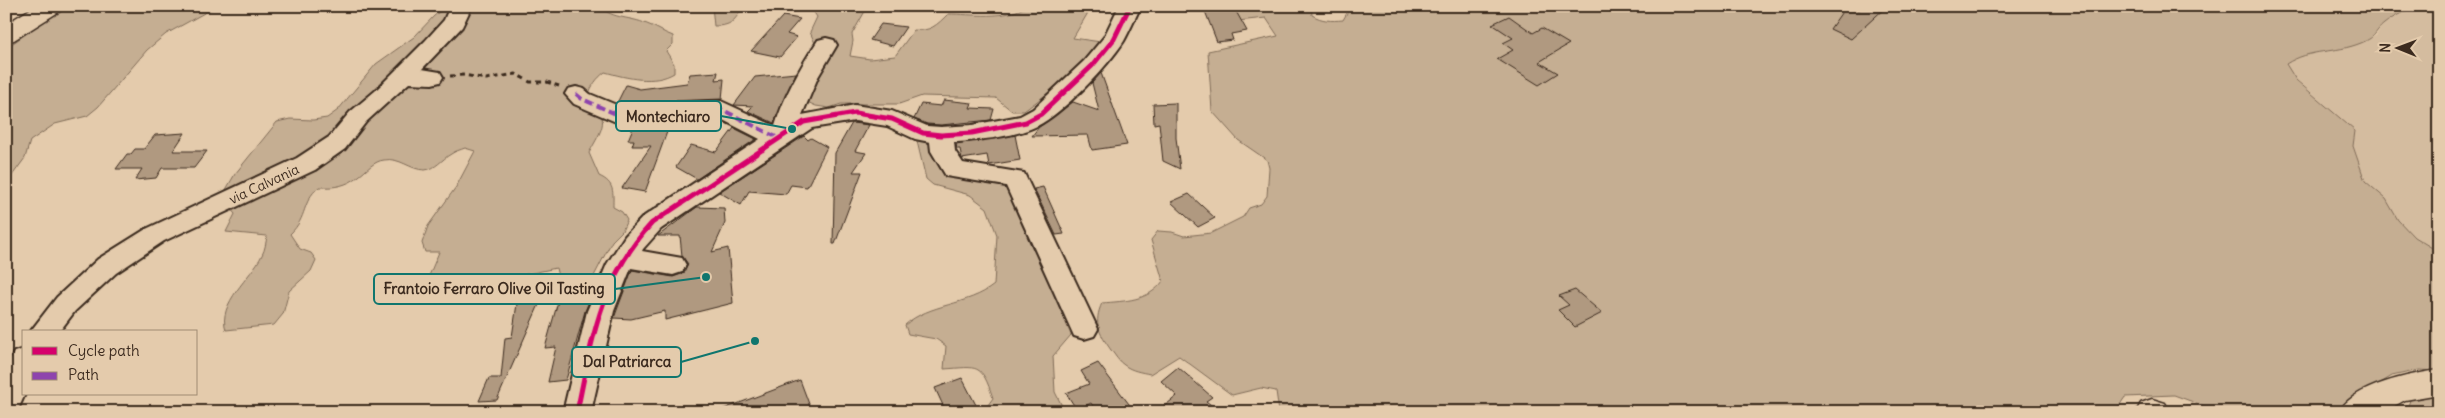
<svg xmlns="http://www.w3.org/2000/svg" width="2445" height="418" viewBox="0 0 2445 418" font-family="Delius,sans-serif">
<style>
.built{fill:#d4bc9f}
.green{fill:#c5ae92;stroke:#806c58}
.building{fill:#b09980;stroke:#3b2a1e}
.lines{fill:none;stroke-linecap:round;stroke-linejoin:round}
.minor-casing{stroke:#3b2a1e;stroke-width:4}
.major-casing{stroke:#3b2a1e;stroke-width:3}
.path{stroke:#3b2a1e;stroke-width:3;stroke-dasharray:5 4;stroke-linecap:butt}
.minor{fill:#e4cbac;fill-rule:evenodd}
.major{fill:#e4cbac;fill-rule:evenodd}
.quiet{stroke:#8e44ad;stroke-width:4;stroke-dasharray:8 4;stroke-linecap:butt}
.cycleway-casing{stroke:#e4cbac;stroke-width:8}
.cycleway{stroke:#d6006c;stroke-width:5}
.labels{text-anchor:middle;stroke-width:4;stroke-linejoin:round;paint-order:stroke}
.street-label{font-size:14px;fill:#3b2a1e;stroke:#e4cbac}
.leader{fill:none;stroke:#0f766e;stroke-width:2}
.callout-dot{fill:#0f766e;stroke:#e4cbac;stroke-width:2}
.callout{fill:#e4cbac;stroke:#0f766e;stroke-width:2}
.callout-label{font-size:15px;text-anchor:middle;font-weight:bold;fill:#3b2a1e}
</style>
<rect width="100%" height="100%" fill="#e4cbac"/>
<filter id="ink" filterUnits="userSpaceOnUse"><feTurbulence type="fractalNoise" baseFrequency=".02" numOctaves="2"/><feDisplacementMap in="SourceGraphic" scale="10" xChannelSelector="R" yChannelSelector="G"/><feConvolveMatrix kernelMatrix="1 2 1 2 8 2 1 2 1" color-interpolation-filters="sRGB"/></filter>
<g filter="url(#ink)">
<polygon class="built" points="2419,6 2439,6 2439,252 2414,237 2398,220 2386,199 2365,181 2353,145 2355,131 2296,79 2286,64 2299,55 2341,49 2376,36 2382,25 2408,10"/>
<g class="green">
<polygon points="71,6 217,6 166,34 147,50 98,107 87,116 55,124 30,141 25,158 11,177 6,178 6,48 47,19"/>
<path d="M 447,6 L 539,6 L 561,9 L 598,6 C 615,20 629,16 647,24 C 656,27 664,33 673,36 L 673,44 L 666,51 L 674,64 L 674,73 C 654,85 627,78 605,72 C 596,79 592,85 588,96 C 611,120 603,127 589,153 L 599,176 C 615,183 613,192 613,207 L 622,212 L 627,220 L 622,231 L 612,241 L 593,278 L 559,281 L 556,268 L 475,285 L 459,292 L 443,295 L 431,292 L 426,283 L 439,252 L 425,252 L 422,243 L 428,226 L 456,187 L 475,151 L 465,148 C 460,150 455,151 451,154 C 442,159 436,169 425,170 C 410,170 400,157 384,160 C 374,161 367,170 359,176 C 347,186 334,188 319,187 C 301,202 308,217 290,234 L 300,249 L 311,253 L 316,260 L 311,271 L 289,291 L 283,314 L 274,325 L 226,330 C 217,303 251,278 262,255 C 265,250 266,242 267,236 L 226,232 L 235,214 L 224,201 L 224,193 L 235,174 L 277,122 L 290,119 L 313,120 L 327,118 L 338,110 L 376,64 L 414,37 L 434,16 Z"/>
<path d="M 712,6 L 744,6 C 734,21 732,26 714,26 Z"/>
<path d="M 778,6 L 868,6 L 852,34 L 853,41 L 850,56 L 870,59 L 895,56 L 914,30 C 930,32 937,25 948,14 C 972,14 1006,20 1027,6 L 1092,6 L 1073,38 L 1101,42 L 1056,87 L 1024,111 L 1012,111 L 996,98 L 922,96 L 899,104 L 841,104 L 829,108 L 816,106 L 805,101 L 821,57 L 810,32 L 817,17 L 813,11 L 775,8 Z"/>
<path d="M 1227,6 L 1311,6 L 1312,15 C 1322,21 1331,21 1343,20 L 1351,6 L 2419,6 C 2407,10 2394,16 2384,24 C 2373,33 2378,36 2361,43 C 2334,54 2311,48 2286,64 L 2296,80 L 2355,131 L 2353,146 L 2365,181 L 2386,199 L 2398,220 L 2414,237 L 2439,252 L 2439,371 L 2419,370 L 2392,376 L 2333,412 L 2221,412 L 2174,395 L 2125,397 L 2115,412 L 1279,412 L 1276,391 L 1261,388 L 1232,395 L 1179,356 L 1150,374 C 1141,372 1132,371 1124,365 C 1119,362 1115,355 1111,350 C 1099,333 1093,323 1102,303 C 1125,301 1149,301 1163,281 L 1151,240 L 1158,231 L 1172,232 L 1184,236 L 1211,233 L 1243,217 L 1249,208 L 1261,204 L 1267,196 L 1269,168 L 1267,160 L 1238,140 L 1212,111 L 1208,51 L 1278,36 L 1266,18 L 1228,22 Z"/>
<path d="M 916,137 L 931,142 L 936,161 L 945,174 L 996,180 L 1009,188 L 1071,335 L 1053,356 L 1055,392 L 1065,412 L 983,412 L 993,398 C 981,362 978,367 944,369 L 946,346 L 936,339 L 908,334 L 905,325 C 929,303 968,306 994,285 L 997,235 L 987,208 L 970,195 L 933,185 L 926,179 Z"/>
<polygon points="2439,390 2439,412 2406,412 2411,397"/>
</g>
<g class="building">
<polygon points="1203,6 1233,6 1247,31 1231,34 1233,40 1217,42"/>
<polygon points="1846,6 1859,10 1865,6 1887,6 1851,39 1830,29"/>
<polygon points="783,16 800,19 787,34 797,37 780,57 751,51"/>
<polygon points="1509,16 1533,33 1542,28 1569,44 1539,62 1558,73 1539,85 1497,59 1513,50 1503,43 1513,38 1492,24"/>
<polygon points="881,24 906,27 893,46 870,40"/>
<polygon points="718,72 716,80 724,79 722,99 617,103 626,85 640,89 687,83 690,74"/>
<polygon points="796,73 774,123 748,111 753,106 734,105 755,77"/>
<polygon points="1101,73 1127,145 1092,150 1088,135 1032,136 1038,128 1073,102 1099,111 1092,83"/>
<polygon points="944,100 972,103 970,108 994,109 991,120 941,125 927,124 914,119 921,104 941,106"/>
<polygon points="1176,103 1176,138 1180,169 1163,161 1159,123 1154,124 1153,104"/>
<polygon points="671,121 645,192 622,188 651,146 632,146 634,140 628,140 635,123"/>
<polygon points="852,123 869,125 855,151 866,153 853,172 862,172 835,244 833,244 835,153"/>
<polygon points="734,128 756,139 697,179 676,167 691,145 716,152"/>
<polygon points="185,133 173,151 207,151 194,168 162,168 156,178 135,180 142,169 116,169 127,154 131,154 135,149 144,149 155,135"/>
<polygon points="1015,135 1020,160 989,165 987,155 962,159 960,149 957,149 956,144"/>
<polygon points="804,136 808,140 811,138 827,147 807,187 791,185 786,194 749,191 741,205 719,192"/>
<polygon points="1043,187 1064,234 1056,235 1034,189"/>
<polygon points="1189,194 1215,218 1198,227 1171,202"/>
<polygon points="697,207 724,208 725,223 712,252 728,248 733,303 665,320 665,311 631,319 614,318 632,270 673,277 684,273 688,264 682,256 680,236 658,236"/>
<polygon points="552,275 497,400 479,401 489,378 501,378 505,338 512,337 518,297 509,299 518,281"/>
<polygon points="585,283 597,283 585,311 566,380 548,382 556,347 545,348 562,287 583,287"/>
<polygon points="1575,290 1602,313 1575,327 1558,310 1569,305 1559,296"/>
<polygon points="1098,363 1135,412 1097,412 1091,403 1077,410 1066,393 1089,384 1081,371"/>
<polygon points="1178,367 1212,397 1206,401 1220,412 1157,412 1177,396 1161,381"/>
<polygon points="962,378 976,405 958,412 946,412 935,388"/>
<polygon points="800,380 812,412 721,412 721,410"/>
</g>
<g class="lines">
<defs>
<g id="minor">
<polygon points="450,6 472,6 462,27 422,69 440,72 443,77 440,82 432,84 409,83 366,122 345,149 315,170 164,241 116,273 75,311 59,332 30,332 57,297 98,259 146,229 297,158 329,137 350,112 375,91 425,41 444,20"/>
<path d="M 1119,6 L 1141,6 C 1135,18 1130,30 1124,41 C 1108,66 1063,113 1037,126 C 1018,136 975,141 954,142 L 955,151 L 963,163 L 1024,173 L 1098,329 L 1094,336 L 1084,339 L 1074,336 L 1006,186 L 946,176 L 931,151 L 930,142 L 915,139 L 887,126 L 855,121 L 812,128 L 661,229 L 643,249 L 642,251 L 682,258 L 686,265 L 682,272 L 673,275 L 631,268 L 614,311 L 591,412 L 563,412 L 587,311 L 607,264 L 625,236 L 643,217 L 760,139 L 717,117 L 616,122 L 574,104 L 565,94 L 568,89 L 576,87 L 584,89 L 590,94 L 619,106 L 721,101 L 775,126 C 784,96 800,67 818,40 L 826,38 L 834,40 L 837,45 L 818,77 L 802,115 L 855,105 L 892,111 L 927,126 L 941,127 L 972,125 L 1020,116 L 1033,109 L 1084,61 L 1104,37 Z"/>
<polygon points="24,349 25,394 17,412 6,412 6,369 14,352"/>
</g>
<g id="major">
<polygon points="35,6 64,6 60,11 14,40 6,42 6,24"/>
<path d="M 2439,370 L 2439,394 L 2405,400 L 2384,412 L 2339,412 C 2353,385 2411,374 2439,370 Z"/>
<polygon points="2152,399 2165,403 2170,412 2136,412 2141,403"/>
</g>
</defs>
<use href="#minor" class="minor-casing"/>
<use href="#major" class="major-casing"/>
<polyline class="path" points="450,76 464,75 486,79 516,74 530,82 547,82 559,86"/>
<use href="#minor" class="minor"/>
<use href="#major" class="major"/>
<polyline class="quiet" points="576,94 582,99 616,114 721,109 778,138"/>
<defs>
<path id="cycleway" d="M 577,412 C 592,340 600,279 652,223 L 804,122 L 855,113 L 892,119 L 923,133 L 941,135 L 972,133 L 1026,122 L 1041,114 L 1092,66 L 1114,39 L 1130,6"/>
</defs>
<use href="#cycleway" class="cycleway-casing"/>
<use href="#cycleway" class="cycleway"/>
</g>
</g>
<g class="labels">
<g class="street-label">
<text transform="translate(264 184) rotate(-25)" y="5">via Calvania</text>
</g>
</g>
<path class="leader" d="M792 129L721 116M706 277L615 289M755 341L681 362"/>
<g class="callout-dot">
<circle cx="792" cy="129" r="5"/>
<circle cx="706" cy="277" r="5"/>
<circle cx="755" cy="341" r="5"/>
</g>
<g class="callout">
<rect x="616" y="101" width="105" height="30" rx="5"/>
<rect x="374" y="274" width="241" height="30" rx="5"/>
<rect x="572" y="347" width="109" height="30" rx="5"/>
</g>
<g class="callout-label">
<text x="668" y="122">Montechiaro</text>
<text x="494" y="294">Frantoio Ferraro Olive Oil Tasting</text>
<text x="627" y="367">Dal Patriarca</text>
</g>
<rect width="2445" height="418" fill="none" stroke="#e4cbac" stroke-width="25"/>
<rect x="12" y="12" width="2420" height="393" fill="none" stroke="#3b2a1e" stroke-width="2" filter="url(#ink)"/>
<rect x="22" y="330" width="175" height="65" fill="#e4cbac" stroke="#a08b73"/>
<rect x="32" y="347" width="25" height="8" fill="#d6006c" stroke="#a08b73"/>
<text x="68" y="356" font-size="15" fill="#3b2a1e">Cycle path</text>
<rect x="32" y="372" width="25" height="8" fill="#8e44ad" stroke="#a08b73"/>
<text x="68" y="380" font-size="15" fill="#3b2a1e">Path</text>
<g transform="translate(2398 48) rotate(271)" stroke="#e4cbac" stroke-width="4" paint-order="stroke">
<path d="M0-4L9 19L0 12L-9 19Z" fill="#3b2a1e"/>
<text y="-8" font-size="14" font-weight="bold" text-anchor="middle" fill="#3b2a1e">N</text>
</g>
</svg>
